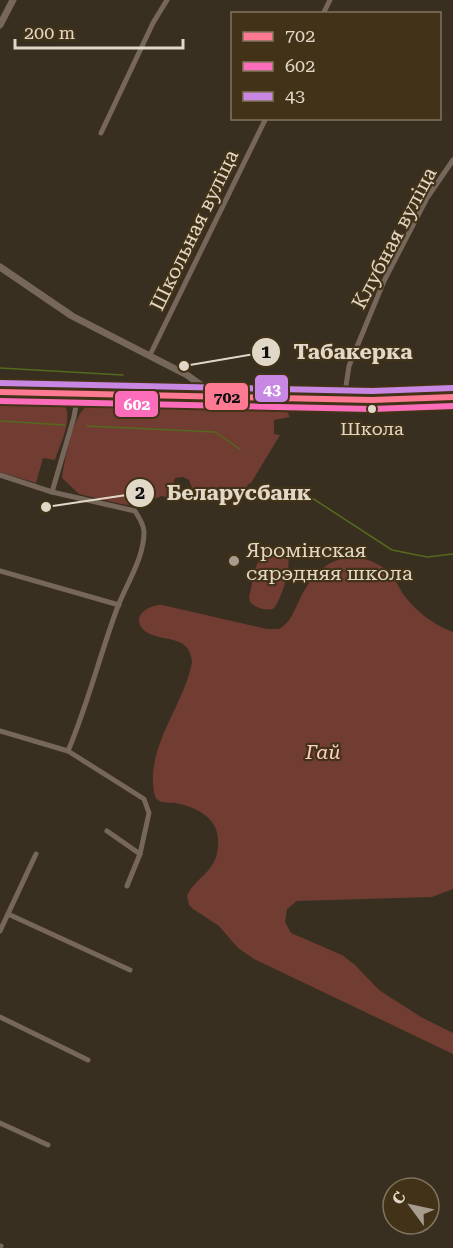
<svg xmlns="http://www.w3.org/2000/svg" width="453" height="1248" viewBox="0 0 453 1248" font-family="'Roboto Serif',serif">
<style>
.green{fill:#713c32}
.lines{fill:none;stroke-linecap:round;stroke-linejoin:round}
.stream{stroke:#546a1d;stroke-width:1.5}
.minor{stroke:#77675b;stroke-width:5}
.tertiary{stroke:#77675b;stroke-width:7}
.primary{stroke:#776658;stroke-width:9}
.bus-1-casing{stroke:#423217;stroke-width:10}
.bus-2-casing{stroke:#423217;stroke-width:10}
.bus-3-casing{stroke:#423217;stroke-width:10}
.bus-1{stroke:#fe7a93;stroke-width:6}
.bus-2{stroke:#fb6dba;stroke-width:6}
.bus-3{stroke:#c787e3;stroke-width:6}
.bus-dot{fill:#e2d8c8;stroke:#423217;stroke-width:2}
.poi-dot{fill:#a69d8e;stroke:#423217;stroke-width:2}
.labels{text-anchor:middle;stroke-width:4.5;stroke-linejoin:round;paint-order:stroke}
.bus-label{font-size:18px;fill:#e2d8c8;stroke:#423217}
.street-label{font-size:20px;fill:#e2d8c8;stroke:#423217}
.poi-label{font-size:20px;fill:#e2d8c8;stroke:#423217;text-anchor:start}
.park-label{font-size:20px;font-style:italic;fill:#fecdc5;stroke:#423217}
.leader{fill:none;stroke:#e2d8c8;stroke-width:2}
.callout-dot{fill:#e2d8c8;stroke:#423217;stroke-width:2}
.mark-label{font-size:18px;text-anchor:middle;font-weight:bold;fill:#111}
.callout-label{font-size:21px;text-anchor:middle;font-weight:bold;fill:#e2d8c8;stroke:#423217;stroke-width:4.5;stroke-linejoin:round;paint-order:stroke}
.line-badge{stroke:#423217;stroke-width:2}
.badge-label{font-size:16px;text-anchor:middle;font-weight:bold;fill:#fff}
.pale-badge-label{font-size:16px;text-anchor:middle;font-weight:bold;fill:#111}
</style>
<rect width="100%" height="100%" fill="#382f21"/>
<g class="green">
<path d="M 0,403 L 62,403 C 76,413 59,447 55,460 L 43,458 L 36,483 L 0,472 Z"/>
<path d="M 94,404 L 280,408 L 287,411 L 290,417 L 274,420 L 274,434 L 280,435 L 251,483 L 248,484 L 240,500 L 192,488 L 189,480 L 183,477 L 175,478 L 169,498 L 162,496 L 135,506 L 121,504 L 79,494 L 62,478 C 64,462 72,425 81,412 C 85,407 89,405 94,404 Z"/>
<path d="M 270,548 L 287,554 C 293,564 281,601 273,609 C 265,611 256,608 250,602 L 249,597 C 253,583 255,554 270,548 Z"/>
<path d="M 357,557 C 370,560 385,565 393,577 C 398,584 401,593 408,600 C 420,615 435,625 453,632 L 453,889 L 432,897 L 297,901 L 287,909 L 285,922 L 291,933 L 342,955 L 355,965 L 379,990 L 421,1017 L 453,1033 L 453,1054 L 254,959 L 238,948 L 219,926 L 193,909 L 189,905 L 187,896 C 195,877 216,873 218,847 C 221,820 200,808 176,803 C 170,802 163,804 158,800 C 155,798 155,796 154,792 C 146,745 184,706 192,662 C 189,632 162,644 145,631 C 129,618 148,604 162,605 L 267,629 L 279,629 C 290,623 293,613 298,603 C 309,578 327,556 357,557 Z"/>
</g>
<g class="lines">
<g class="stream">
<polyline points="0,368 123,375"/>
<polyline points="0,421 65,425"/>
<polyline points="87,426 215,432 240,449"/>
<polyline points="309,496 392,550 427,557 453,554"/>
</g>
<g class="minor">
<polyline points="323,14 330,0"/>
<polyline points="101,133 153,23 167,0"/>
<polyline points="150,355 266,118"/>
<polyline points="344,399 349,366 384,281 427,198 453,160"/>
<polyline points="0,475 52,492"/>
<polyline points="0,571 119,605"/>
<polyline points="0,731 68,751 144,799 149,813 140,854 107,831"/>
<path d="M 68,751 C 88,704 100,654 118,606 C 127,583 144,558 144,532 C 144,524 139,518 135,511 L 52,492 L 74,417 L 78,394"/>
<polyline points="127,886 140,854"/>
<polyline points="8,914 130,970"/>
<polyline points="0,931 36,854"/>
<polyline points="0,1017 88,1060"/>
<polyline points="0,1123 48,1145"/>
<polyline points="0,1246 1,1246"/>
</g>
<g class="tertiary">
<polyline points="0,25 13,0"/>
<polyline points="0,267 72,316 187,375 201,385 203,397"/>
</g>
<polyline class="primary" points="0,392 372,400 453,397"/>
<defs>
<polyline id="bus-1" points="0,392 372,400 453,397"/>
<polyline id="bus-2" points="0,401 372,409 453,406"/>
<polyline id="bus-3" points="0,383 372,391 453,388"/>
</defs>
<use href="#bus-1" class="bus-1-casing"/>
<use href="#bus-2" class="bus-2-casing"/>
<use href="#bus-3" class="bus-3-casing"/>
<use href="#bus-1" class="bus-1"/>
<use href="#bus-2" class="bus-2"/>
<use href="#bus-3" class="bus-3"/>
</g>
<circle class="bus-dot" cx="372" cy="409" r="5"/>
<circle class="poi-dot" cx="234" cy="561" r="6"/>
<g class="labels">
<g class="bus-label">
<text x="372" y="435">Школа</text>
</g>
<g class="street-label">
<text transform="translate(194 230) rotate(-64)" y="7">Школьная вуліца</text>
<text transform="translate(394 238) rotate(-62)" y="7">Клубная вуліца</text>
</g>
<g class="poi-label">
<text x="246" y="557">Яромінская<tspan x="246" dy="23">сярэдняя школа</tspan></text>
</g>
<g class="park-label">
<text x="323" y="759">Гай</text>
</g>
</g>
<path class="leader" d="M184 366L266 352M46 507L140 493"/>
<g class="callout-dot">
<circle cx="184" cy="366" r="6"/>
<circle cx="46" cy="507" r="6"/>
<circle cx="266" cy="352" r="15"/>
<circle cx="140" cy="493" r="15"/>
</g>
<g class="mark-label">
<text x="266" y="358">1</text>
<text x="140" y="499">2</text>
</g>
<g class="callout-label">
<text x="353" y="359">Табакерка</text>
<text x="239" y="500">Беларусбанк</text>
</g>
<g class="line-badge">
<rect x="254" y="374" width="35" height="29" rx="6" fill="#c787e3"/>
<rect x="204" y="382" width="45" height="29" rx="6" fill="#fe7a93"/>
<rect x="114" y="390" width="45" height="28" rx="6" fill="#fb6dba"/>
</g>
<g class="badge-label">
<text x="272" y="395">43</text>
<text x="137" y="410">602</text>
</g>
<g class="pale-badge-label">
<text x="227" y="403">702</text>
</g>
<rect x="231" y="12" width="210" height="108" fill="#423217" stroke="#82745e" stroke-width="1.5"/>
<rect x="243" y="32" width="30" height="9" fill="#fe7a93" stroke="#82745e" stroke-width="1.5"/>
<text x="285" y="42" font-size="18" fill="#e2d8c8">702</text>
<rect x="243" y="62" width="30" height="9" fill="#fb6dba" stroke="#82745e" stroke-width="1.5"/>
<text x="285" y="72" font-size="18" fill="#e2d8c8">602</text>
<rect x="243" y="92" width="30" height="9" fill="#c787e3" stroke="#82745e" stroke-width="1.5"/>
<text x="285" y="102" font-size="18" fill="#e2d8c8">43</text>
<g transform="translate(411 1206) rotate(303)"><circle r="28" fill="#423217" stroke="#82745e" stroke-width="1.5"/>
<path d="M0-4.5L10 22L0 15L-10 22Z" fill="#a69d8e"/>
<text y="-9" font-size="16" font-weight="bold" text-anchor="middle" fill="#e2d8c8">С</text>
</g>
<path d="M15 39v9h168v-9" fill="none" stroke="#e2d8c8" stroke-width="3"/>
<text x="24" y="39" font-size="18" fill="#e2d8c8" stroke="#423217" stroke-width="4.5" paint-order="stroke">200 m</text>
</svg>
